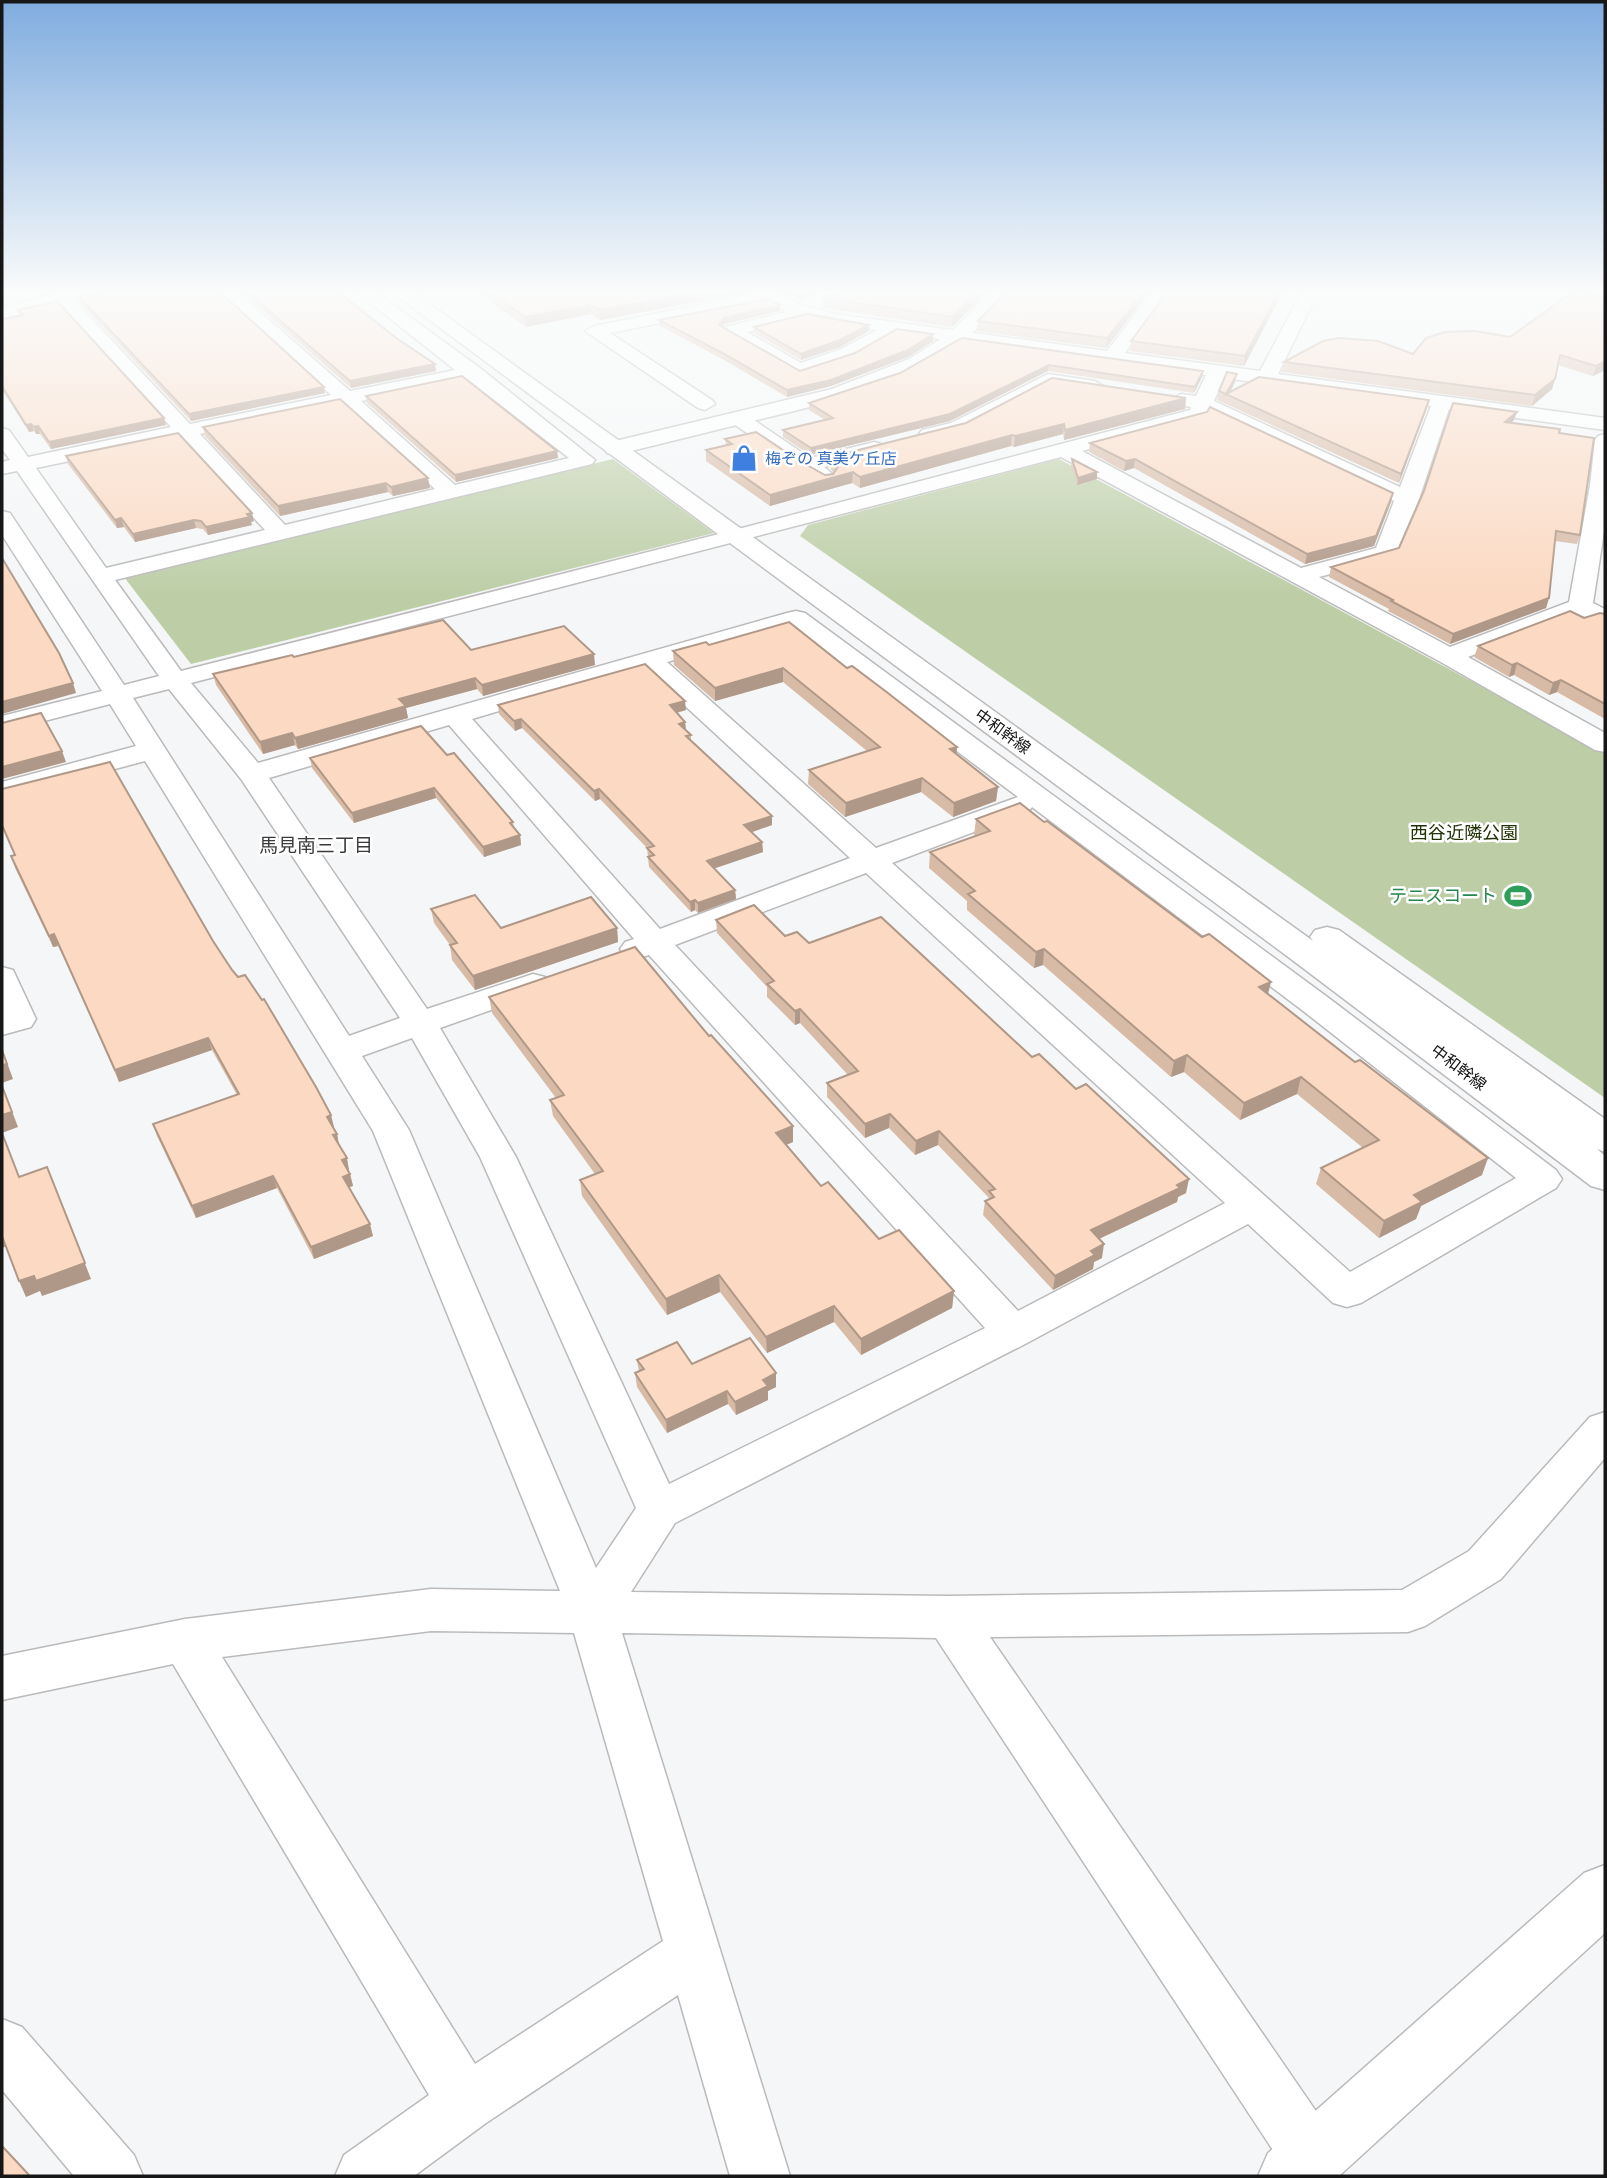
<svg xmlns="http://www.w3.org/2000/svg" width="1607" height="2178" viewBox="0 0 1607 2178" font-family="'Fira Sans Condensed','Noto Sans JP',sans-serif">
<style>
.green{fill:#bdcea7}
.lines{fill:none;stroke-linecap:round;stroke-linejoin:round}
.minor-casing{stroke:#bababb;stroke-width:3}
.tertiary-casing{stroke:#bababb;stroke-width:3}
.secondary-casing{stroke:#bababb;stroke-width:3}
.minor{fill:#fff;fill-rule:evenodd}
.tertiary{fill:#fff;fill-rule:evenodd}
.secondary{fill:#fff;fill-rule:evenodd}
.wall{fill:#d8bba7}
.shaded-wall{fill:#b09888}
.building{fill:#fbd9c2;stroke:#b09888;stroke-width:2}
.labels{text-anchor:middle;stroke-width:5;stroke-linejoin:round;paint-order:stroke}
.far-shop-label{font-size:16px;fill:#366cbe;stroke:#fff;text-anchor:start}
.far-street-label{font-size:16px;fill:#171717;stroke:#fff}
.park-label{font-size:18px;fill:#223106;stroke:#fff}
.leisure-label{font-size:18px;fill:#27864d;stroke:#fff;text-anchor:end}
.neighbourhood-label{font-size:19px;fill:#3b3b3c;stroke:#fff}
</style>
<rect width="100%" height="100%" fill="#f5f6f7"/>
<g class="green">
<polygon points="613,459 714,533 191,664 124,577"/>
<polygon points="1059,459 1605,753 1605,1098 800,536 808,525"/>
</g>
<g class="lines">
<defs>
<g id="minor">
<path d="M 64,290 L 88,290 L 86,294 L 72,298 L 190,424 L 331,395 L 217,290 L 235,290 L 350,391 L 455,370 L 354,290 L 373,290 L 480,368 L 595,460 L 592,464 L 115,580 L 181,671 L 750,526 L 1190,410 L 1191,407 L 1174,404 L 1171,400 L 1181,394 L 1196,396 L 1206,375 L 896,333 L 854,357 L 799,375 L 722,331 L 725,327 L 787,312 L 768,302 L 610,333 L 712,400 L 715,404 L 705,410 L 698,408 L 585,331 L 594,326 L 754,294 L 751,290 L 771,290 L 801,305 L 835,314 L 1107,351 L 1154,290 L 1171,290 L 1125,353 L 1260,371 L 1303,290 L 1319,290 L 1278,374 L 1605,418 L 1605,430 L 1449,409 L 1419,499 L 1394,557 L 1319,577 L 1450,647 L 1569,602 L 1590,485 L 1595,440 L 1598,436 L 1605,434 L 1605,525 L 1593,603 L 1605,609 L 1605,625 L 1579,615 L 1468,657 L 1605,733 L 1605,752 L 1595,750 L 1439,661 L 1061,457 L 191,683 L 258,763 L 787,613 L 796,611 L 805,613 L 1326,996 L 1556,1170 L 1562,1179 L 1556,1188 L 1361,1303 L 1347,1307 L 1333,1303 L 1248,1224 L 1027,1343 L 675,1523 L 631,1592 L 949,1596 L 1402,1590 L 1469,1551 L 1590,1417 L 1605,1412 L 1605,1458 L 1501,1579 L 1425,1626 L 1408,1632 L 990,1637 L 1333,2136 L 1341,2157 L 1333,2176 L 1290,2176 L 936,1638 L 622,1633 L 790,2176 L 730,2176 L 678,1995 L 486,2123 L 414,2176 L 335,2176 L 344,2155 L 429,2095 L 173,1664 L 2,1700 L 2,1656 L 185,1619 L 431,1589 L 560,1591 L 373,1131 L 145,761 L 2,799 L 2,782 L 136,746 L 110,704 L 2,732 L 2,716 L 102,691 L 2,535 L 2,511 L 10,513 L 124,685 L 159,676 L 17,471 L 2,474 L 2,462 L 10,460 L 2,449 L 2,428 L 9,430 L 28,457 L 171,427 L 58,303 L 2,320 L 2,309 ZM 807,317 L 877,330 L 841,349 L 801,363 L 747,332 ZM 1224,378 L 1431,406 L 1400,487 L 1214,401 ZM 467,379 L 569,458 L 455,485 L 361,401 ZM 342,405 L 435,489 L 285,525 L 200,434 ZM 1208,413 L 1394,501 L 1376,548 L 1301,568 L 1082,451 L 1205,418 ZM 181,438 L 265,530 L 106,568 L 36,468 ZM 792,627 L 1018,797 L 876,848 L 667,662 ZM 644,668 L 850,858 L 660,929 L 472,719 ZM 169,689 L 241,779 L 400,1018 L 349,1036 L 133,698 ZM 449,725 L 634,939 L 625,942 L 620,949 L 625,956 L 636,959 L 649,955 L 985,1328 L 669,1484 L 516,1157 L 440,1028 L 545,991 L 549,984 L 545,977 L 533,974 L 427,1009 L 269,778 ZM 1032,807 L 1302,1010 L 1516,1178 L 1350,1272 L 892,863 L 1029,811 ZM 866,873 L 1225,1203 L 1018,1311 L 675,945 ZM 412,1038 L 480,1157 L 636,1508 L 596,1568 L 409,1130 L 362,1056 ZM 431,1631 L 574,1633 L 663,1941 L 475,2064 L 222,1657 Z"/>
<polygon points="1048,374 1095,381 1105,387 1095,393 1051,386 965,431 929,440 922,438 919,434 922,430 951,423"/>
<polygon points="738,412 745,414 810,458 874,442 881,444 884,448 881,452 824,467 836,477 833,482 825,483 799,469 731,422 728,418 731,414"/>
<polygon points="2,967 13,970 36,1019 31,1027 2,1035"/>
<polygon points="2,2019 22,2027 134,2155 143,2176 74,2176 2,2090"/>
</g>
<g id="tertiary">
<path d="M 992,290 L 1011,290 C 953,373 854,397 761,419 C 712,431 664,443 615,455 L 607,453 L 604,448 L 607,443 L 832,389 L 909,359 L 950,333 Z"/>
<polygon points="1605,1865 1605,1933 1339,2176 1258,2176 1268,2153 1584,1873"/>
</g>
<polygon id="secondary" points="389,290 410,290 1313,941 1310,937 1315,930 1327,927 1339,930 1605,1119 1605,1152 1597,1149 1605,1156 1605,1190 1591,1186 1291,959"/>
</defs>
<use href="#minor" class="minor-casing"/>
<use href="#tertiary" class="tertiary-casing"/>
<use href="#secondary" class="secondary-casing"/>
<use href="#minor" class="minor"/>
<use href="#tertiary" class="tertiary"/>
<use href="#secondary" class="secondary"/>
</g>
<g class="wall">
<polygon points="99,290 218,290 325,393 191,421 81,304 79,297 101,293"/>
<polygon points="239,290 339,290 339,292 396,338 435,364 436,371 351,388"/>
<polygon points="473,290 750,290 749,292 600,320 591,314 526,327"/>
<polygon points="776,290 827,290 796,300"/>
<polygon points="989,290 952,327 823,308 823,298"/>
<polygon points="1007,290 1151,290 1106,348 977,331 978,321"/>
<polygon points="1169,290 1284,290 1244,366 1130,351 1131,341"/>
<polygon points="1605,296 1605,370 1593,376 1558,365 1552,389 1532,406 1282,372 1284,362 1413,354 1510,337"/>
<polygon points="780,305 780,311 724,324 722,327 800,371 933,334 933,341 908,357 831,386 787,397 726,361 660,326 659,320"/>
<polygon points="18,310 164,418 166,425 51,449 40,434 36,434 34,431 29,432 2,390 2,319 20,316"/>
<polygon points="869,325 869,331 840,347 801,360 754,333 754,327"/>
<polygon points="962,338 1203,371 1202,377 1194,393 1048,371 950,421 810,455 783,437 783,430 825,420 809,410 809,403 900,373"/>
<polygon points="1235,382 1230,392 1429,400 1427,408 1399,483 1217,400 1219,391"/>
<polygon points="366,396 557,451 558,458 456,482 367,403"/>
<polygon points="1186,398 1185,409 1064,440 1063,434 1014,447 1011,446 860,488 852,483 770,506 706,461 706,450 726,445 725,439 798,460 825,475 834,473 830,468 830,457"/>
<polygon points="1517,412 1514,420 1512,422 1559,433 1580,535 1577,544 1555,541 1549,598 1546,608 1450,644 1388,611 1389,609 1329,577 1331,567 1399,548"/>
<polygon points="203,427 430,488 393,496 388,492 280,516 205,436"/>
<polygon points="1090,443 1391,502 1374,546 1305,564 1134,468 1124,471 1089,452"/>
<polygon points="66,456 254,521 251,522 252,525 208,535 203,529 196,528 135,542 124,527 117,528 68,464"/>
<polygon points="1072,459 1097,472 1097,479 1077,485 1071,466"/>
<polygon points="1605,614 1605,719 1557,692 1549,695 1514,675 1509,677 1474,657 1478,646 1584,618"/>
<polygon points="789,622 998,787 996,801 953,817 921,792 845,817 808,784 809,770 867,751 783,682 715,701 674,665 673,651 709,645"/>
<polygon points="471,650 595,665 483,696 477,689 406,708 408,718 298,749 295,745 263,754 216,685 213,674 294,657"/>
<polygon points="498,705 686,710 677,713 685,722 686,730 691,735 691,740 772,816 772,825 752,832 762,842 763,852 714,868 735,890 736,899 698,913 695,910 691,912 649,867 647,848 600,799 595,801 522,728 515,731 499,714"/>
<polygon points="447,755 513,822 514,828 520,835 521,845 484,857 436,798 354,823 312,768 310,758"/>
<polygon points="2,789 213,941 334,1127 333,1127 337,1134 339,1145 349,1170 348,1171 350,1174 353,1186 349,1187 373,1236 314,1259 277,1188 196,1218 157,1136 153,1124 237,1095 212,1050 119,1082 72,974 58,946 53,947 15,868 11,856 15,855 2,827"/>
<polygon points="976,819 1268,994 1482,1175 1421,1206 1416,1219 1379,1238 1316,1184 1321,1168 1363,1148 1297,1094 1240,1120 1184,1072 1171,1077 1043,965 1034,968 967,910 967,901 929,868 930,852 976,836 974,835"/>
<polygon points="431,909 501,928 617,928 618,942 475,990 452,960 450,945 434,923"/>
<polygon points="716,920 785,936 809,943 1032,1057 1186,1193 1178,1197 1177,1202 1099,1239 1102,1258 1094,1262 1093,1269 1053,1290 983,1215 985,1201 989,1199 989,1198 938,1145 915,1155 889,1128 865,1138 827,1097 827,1083 848,1075 800,1023 795,1025 767,997 767,987 717,933"/>
<polygon points="489,997 709,1036 793,1126 793,1142 786,1145 821,1186 879,1239 954,1291 952,1308 861,1355 834,1322 767,1353 720,1292 667,1315 582,1196 580,1180 595,1174 553,1116 550,1100 556,1098 492,1013"/>
<polygon points="637,1360 692,1364 776,1387 768,1391 768,1400 736,1415 728,1404 667,1433 637,1387 635,1373 639,1372"/>
</g>
<g class="shaded-wall">
<polygon points="711,290 750,290 749,292 600,320 599,310"/>
<polygon points="799,290 827,290 796,300 796,291"/>
<polygon points="980,290 989,290 952,327 952,317"/>
<polygon points="1145,290 1151,290 1106,348 1107,338"/>
<polygon points="1280,290 1284,290 1244,366 1245,356"/>
<polygon points="591,305 591,314 526,327 525,317"/>
<polygon points="780,305 780,311 724,324 719,332 719,325 724,318"/>
<polygon points="869,325 869,331 840,347 801,360 801,354"/>
<polygon points="933,334 933,341 908,357 831,386 787,397 787,390"/>
<polygon points="1605,361 1605,370 1593,376 1596,366"/>
<polygon points="435,364 436,371 351,388 350,381"/>
<polygon points="1049,365 1048,371 950,421 810,455 811,448"/>
<polygon points="1203,371 1202,377 1194,393 1195,387"/>
<polygon points="1237,374 1235,382 1228,396 1226,394"/>
<polygon points="1555,379 1552,389 1532,406 1535,395"/>
<polygon points="324,387 325,393 191,421 189,414"/>
<polygon points="1186,398 1185,409 1064,440 1065,430"/>
<polygon points="1429,400 1427,408 1399,483 1401,474"/>
<polygon points="1517,412 1514,420 1502,430 1505,422"/>
<polygon points="164,418 166,425 51,449 49,442"/>
<polygon points="31,424 34,431 29,432 26,425"/>
<polygon points="1064,424 1063,434 1014,447 1015,436"/>
<polygon points="38,426 40,434 36,434 34,427"/>
<polygon points="1012,435 1011,446 860,488 860,477"/>
<polygon points="557,451 558,458 456,482 455,475"/>
<polygon points="1135,459 1134,468 1124,471 1126,461"/>
<polygon points="853,472 852,483 770,506 770,495"/>
<polygon points="1097,472 1097,479 1077,485 1078,478"/>
<polygon points="428,478 430,488 393,496 391,487"/>
<polygon points="386,483 388,492 280,516 278,506"/>
<polygon points="1393,493 1391,502 1374,546 1305,564 1307,554"/>
<polygon points="252,513 254,521 251,522 252,525 208,535 206,527"/>
<polygon points="121,518 124,527 117,528 115,520"/>
<polygon points="194,520 196,528 135,542 133,534"/>
<polygon points="1549,598 1546,608 1450,644 1453,634"/>
<polygon points="594,654 595,665 483,696 482,685"/>
<polygon points="1517,663 1514,675 1509,677 1512,665"/>
<polygon points="783,668 783,682 715,701 715,688"/>
<polygon points="475,678 477,689 406,708 408,718 298,749 295,738 399,699"/>
<polygon points="1561,680 1557,692 1549,695 1553,683"/>
<polygon points="73,683 76,693 2,714 2,702"/>
<polygon points="685,701 686,710 671,714 670,705"/>
<polygon points="521,719 522,728 515,731 514,721"/>
<polygon points="685,722 686,731 679,724"/>
<polygon points="292,733 295,745 263,754 260,742"/>
<polygon points="957,747 956,761 950,749"/>
<polygon points="62,751 66,762 2,779 2,767"/>
<polygon points="922,778 921,792 845,817 846,803"/>
<polygon points="998,787 996,801 953,817 954,803"/>
<polygon points="434,788 436,798 354,823 352,813"/>
<polygon points="599,789 600,799 595,801 594,791"/>
<polygon points="772,816 772,825 744,835 744,825"/>
<polygon points="520,835 521,845 484,857 483,847"/>
<polygon points="762,842 763,852 707,871 707,861"/>
<polygon points="735,890 736,899 698,913 698,903"/>
<polygon points="695,900 695,910 691,912 690,902"/>
<polygon points="617,928 618,942 475,990 473,976"/>
<polygon points="54,934 58,946 53,947 49,936"/>
<polygon points="1044,949 1043,965 1034,968 1036,952"/>
<polygon points="1271,982 1267,998 1259,987"/>
<polygon points="800,1009 800,1023 795,1025 795,1011"/>
<polygon points="208,1038 212,1050 119,1082 115,1070"/>
<polygon points="2,1049 13,1079 2,1083"/>
<polygon points="1187,1055 1184,1072 1171,1077 1174,1061"/>
<polygon points="1301,1077 1297,1094 1240,1120 1244,1103"/>
<polygon points="2,1085 18,1127 2,1133"/>
<polygon points="890,1114 889,1128 865,1138 865,1124"/>
<polygon points="331,1115 334,1127 330,1129 327,1117"/>
<polygon points="793,1126 793,1142 776,1149 776,1133"/>
<polygon points="939,1131 938,1145 915,1155 916,1141"/>
<polygon points="337,1134 339,1145 333,1135"/>
<polygon points="347,1158 349,1170 345,1172 342,1160"/>
<polygon points="1488,1158 1482,1175 1421,1206 1416,1219 1379,1238 1384,1221 1414,1195"/>
<polygon points="47,1167 91,1279 42,1296 40,1291 26,1297 19,1281"/>
<polygon points="350,1174 353,1186 346,1188 343,1177"/>
<polygon points="273,1176 277,1188 196,1218 192,1206"/>
<polygon points="1189,1179 1186,1193 1178,1197 1177,1202 1088,1244 1091,1230"/>
<polygon points="370,1224 373,1236 314,1259 311,1247"/>
<polygon points="2,1235 7,1246 2,1248"/>
<polygon points="1104,1244 1102,1258 1094,1262 1093,1269 1053,1290 1055,1276 1091,1251"/>
<polygon points="719,1275 720,1292 667,1315 666,1299"/>
<polygon points="954,1291 952,1308 861,1355 861,1339"/>
<polygon points="834,1306 834,1322 767,1353 766,1337"/>
<polygon points="776,1373 776,1387 768,1391 768,1400 736,1415 735,1402 763,1380"/>
<polygon points="727,1391 728,1404 667,1433 666,1420"/>
</g>
<g class="building">
<polygon points="102,290 218,290 324,387 189,414 79,297 104,292"/>
<polygon points="245,290 336,290 396,338 435,364 350,381"/>
<polygon points="486,290 711,290 599,310 591,305 525,317"/>
<polygon points="849,290 980,290 952,317 823,298"/>
<polygon points="1007,290 1145,290 1107,338 978,321"/>
<polygon points="1169,290 1280,290 1245,356 1131,341"/>
<polygon points="1576,290 1605,296 1605,361 1596,366 1560,355 1555,379 1535,395 1284,362 1323,341 1339,338 1378,341 1413,354 1426,338 1445,332 1475,331 1510,337"/>
<polygon points="768,299 780,305 724,318 719,325 800,371 855,353 897,329 933,334 908,350 831,380 787,390 726,355 659,320"/>
<polygon points="57,301 164,418 49,442 38,426 34,427 31,424 26,425 2,386 2,319 23,315 18,310"/>
<polygon points="807,314 869,325 840,340 801,354 754,327"/>
<polygon points="962,338 1203,371 1195,387 1049,365 950,414 811,448 783,430 833,418 809,403 900,373"/>
<polygon points="1227,372 1237,374 1226,394 1259,377 1429,400 1401,474 1219,391"/>
<polygon points="462,376 557,451 455,475 366,396"/>
<polygon points="1052,378 1186,398 1065,430 1064,424 1015,436 1012,435 860,477 853,472 770,495 706,450 732,444 725,439 756,432 798,460 825,475 833,474 838,467 830,457 966,423"/>
<polygon points="340,399 428,478 391,487 386,483 278,506 203,427"/>
<polygon points="1453,403 1517,412 1505,422 1560,429 1559,433 1594,438 1580,535 1556,531 1549,598 1453,634 1391,601 1393,600 1331,567 1399,548 1424,491"/>
<polygon points="1210,407 1393,493 1376,536 1307,554 1135,459 1126,461 1090,443 1207,412"/>
<polygon points="178,433 252,513 247,514 250,517 206,527 201,521 194,520 133,534 121,518 115,520 66,456"/>
<polygon points="1072,459 1097,472 1078,478"/>
<polygon points="2,558 59,653 73,683 2,702"/>
<polygon points="1570,611 1584,618 1600,613 1605,614 1605,704 1561,680 1553,683 1517,663 1512,665 1478,646"/>
<polygon points="443,620 471,650 564,626 594,654 482,685 475,678 399,699 406,706 295,738 292,733 260,742 213,674 292,655 294,657"/>
<polygon points="789,622 847,668 852,666 884,690 957,747 950,749 998,787 954,803 922,778 846,803 809,770 880,747 783,668 715,688 673,651 706,642 709,645"/>
<polygon points="645,664 685,701 670,705 685,722 679,724 691,735 686,736 772,816 744,825 762,842 707,861 735,890 698,903 695,900 690,902 648,857 654,855 647,848 654,846 599,789 594,791 521,719 514,721 498,705"/>
<polygon points="41,713 62,751 2,767 2,723"/>
<polygon points="421,726 447,755 454,753 513,822 510,823 520,835 483,847 434,788 352,813 310,758"/>
<polygon points="110,762 213,941 232,970 238,977 245,975 262,1000 264,999 316,1087 331,1115 327,1117 337,1134 333,1135 347,1158 342,1160 350,1174 343,1177 370,1224 311,1247 273,1176 192,1206 153,1124 239,1094 208,1038 115,1070 67,963 54,934 49,936 11,856 15,855 2,825 2,789"/>
<polygon points="1020,803 1044,822 1047,821 1202,937 1209,934 1271,982 1259,987 1355,1062 1360,1060 1488,1158 1414,1195 1422,1202 1384,1221 1321,1168 1379,1140 1301,1077 1244,1103 1187,1055 1174,1061 1044,949 1036,952 968,894 975,891 930,852 990,831 976,819"/>
<polygon points="475,895 501,928 591,897 617,928 473,976 450,945 457,943 431,909"/>
<polygon points="754,905 785,936 797,932 809,943 881,917 1032,1057 1039,1054 1076,1089 1086,1084 1189,1179 1177,1185 1180,1188 1091,1230 1104,1244 1091,1251 1095,1255 1055,1276 985,1201 994,1197 989,1191 995,1189 939,1131 916,1141 890,1114 865,1124 827,1083 858,1071 800,1009 795,1011 767,984 774,981 716,920"/>
<polygon points="635,947 709,1036 711,1035 793,1126 776,1133 821,1186 828,1182 879,1239 899,1230 954,1291 861,1339 834,1306 766,1337 719,1275 666,1299 580,1180 603,1171 550,1100 564,1095 489,997"/>
<polygon points="2,1050 7,1064 2,1065"/>
<polygon points="2,1086 12,1112 2,1115"/>
<polygon points="2,1133 19,1177 47,1167 85,1263 36,1281 34,1276 19,1281 2,1236"/>
<polygon points="750,1338 776,1373 763,1380 768,1386 735,1402 727,1391 666,1420 635,1373 644,1369 637,1360 677,1342 692,1364"/>
<polygon points="2,2146 30,2176 2,2176"/>
</g>
<linearGradient id="sky" x2="0" y2="1"><stop stop-color="#7facdf"/><stop offset="0.49" stop-color="#fafbfb"/><stop offset="1" stop-color="#fafbfb" stop-opacity="0"/></linearGradient>
<rect width="1607" height="595" fill="url(#sky)"/>
<defs>
<symbol id="shop-bare" viewBox="-9 -9 18 18"><path d="M-5-2.5h2.3a2.7 3.5 0 0 1 5.4 0H5L5.5 6h-11ZM-1.5-2.5h3a1.5 2.3 0 0 0-3 0Z" fill="#3f7fe0" stroke="#fff" stroke-width="2.5" paint-order="stroke"/></symbol>
<symbol id="stadium-bare" viewBox="-9 -9 18 18"><path d="M0-5a6.5 5 0 1 0 0 10a6.5 5 0 1 0 0-10ZM-3.5-1.8h7v3.6h-7Z" fill="#2e9e5b" stroke="#fff" stroke-width="2.5" paint-order="stroke"/></symbol>
</defs>
<g fill-rule="evenodd">
<use href="#shop-bare" x="725" y="439" width="38" height="38"/>
<use href="#stadium-bare" x="1499" y="877" width="38" height="38"/>
</g>
<g class="labels">
<g class="far-shop-label">
<text x="765" y="464">梅ぞの 真美ケ丘店</text>
</g>
<g class="far-street-label">
<text transform="translate(1003 731) rotate(36)" y="6">中和幹線</text>
<text transform="translate(1459 1067) rotate(37)" y="6">中和幹線</text>
</g>
<g class="park-label">
<text x="1464" y="839">西谷近隣公園</text>
</g>
<g class="leisure-label">
<text x="1497" y="902">テニスコート</text>
</g>
<g class="neighbourhood-label">
<text x="316" y="852">馬見南三丁目</text>
</g>
</g>
<rect width="1607" height="2178" fill="none" stroke="#171717" stroke-width="7"/>
</svg>
